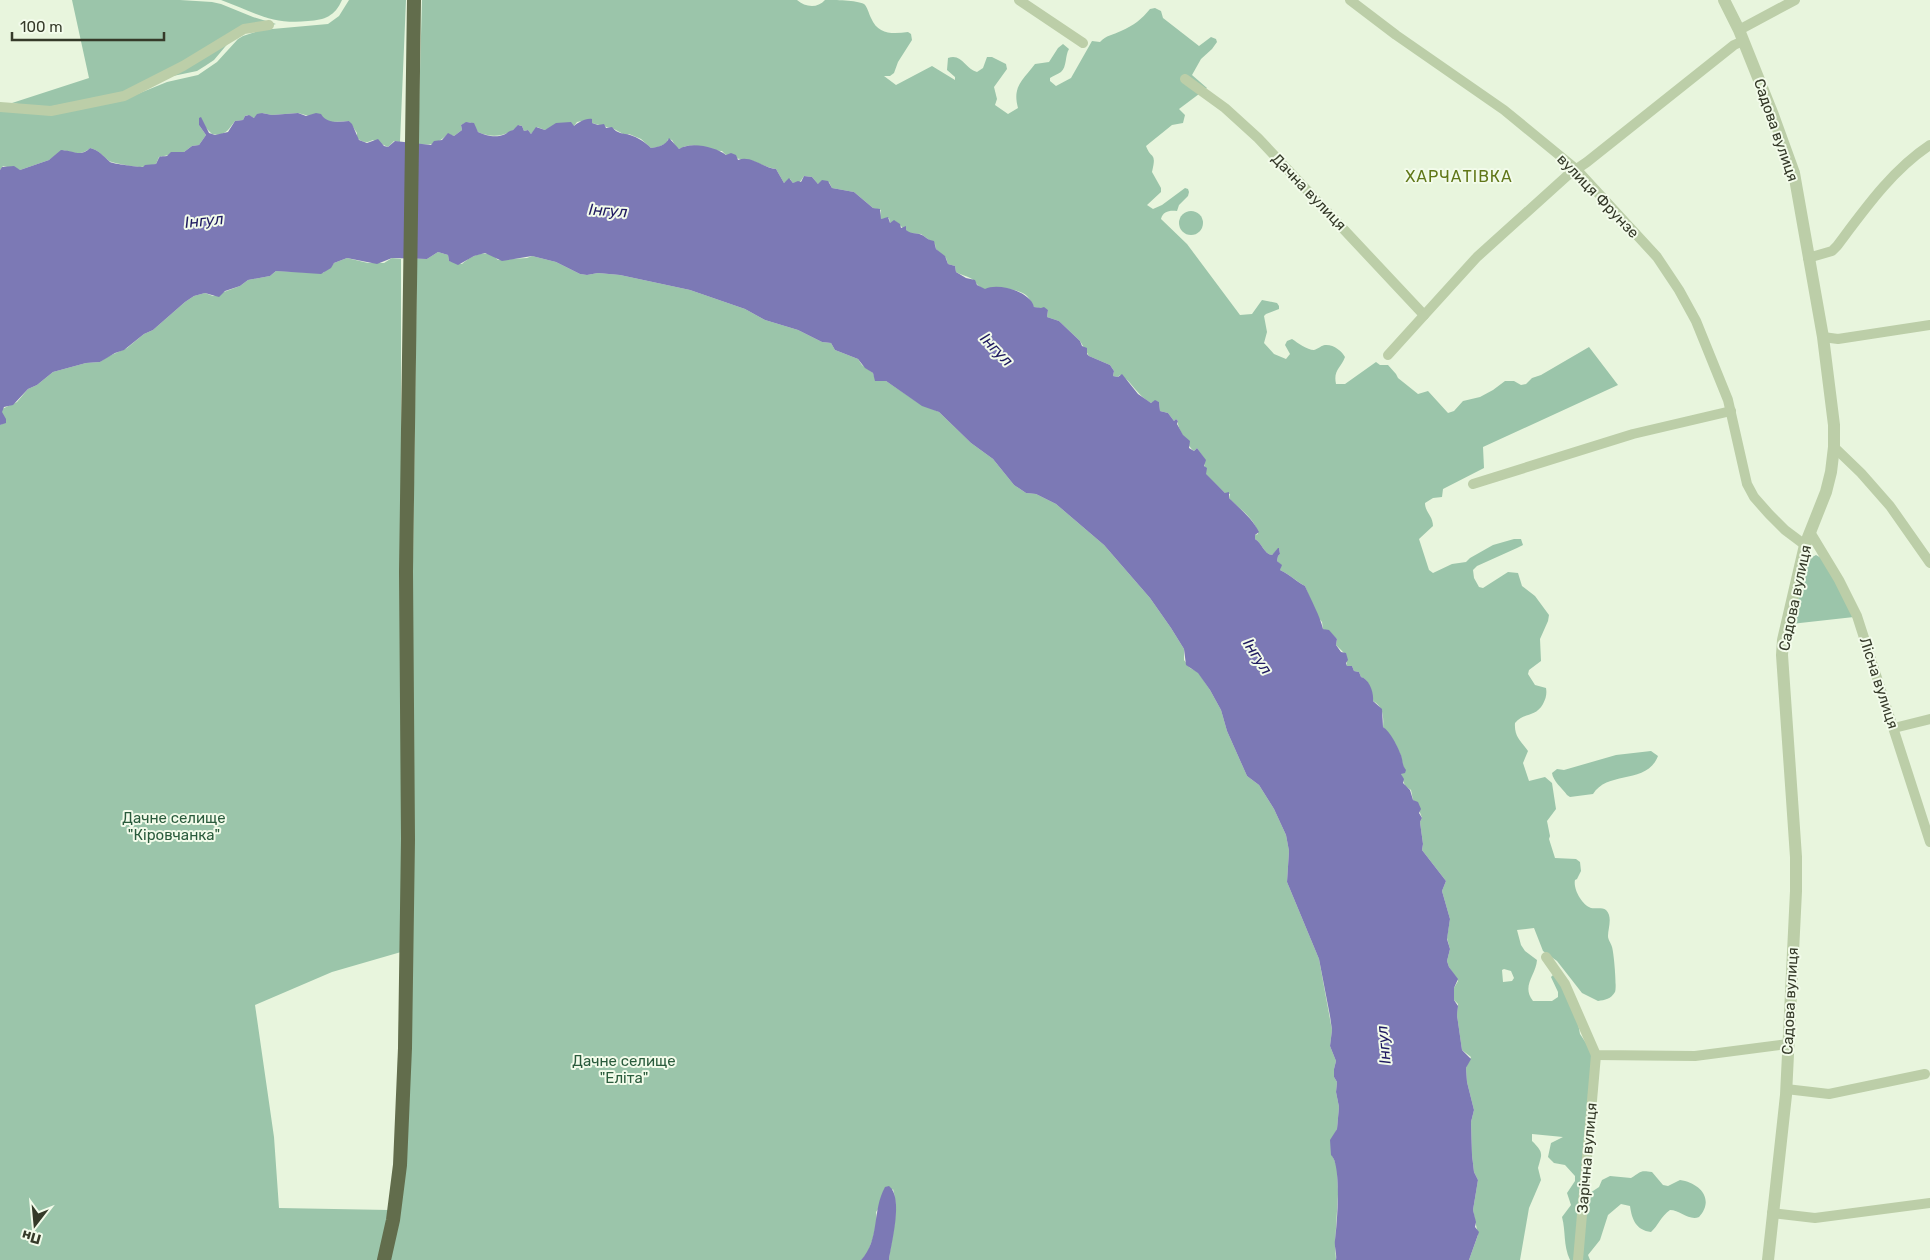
<svg xmlns="http://www.w3.org/2000/svg" width="1930" height="1260" viewBox="0 0 1930 1260" font-family="Rubik,sans-serif">
<style>
.green{fill:#9bc5aa;fill-rule:evenodd}
.water{fill:#7c79b5}
.lines{fill:none;stroke-linecap:round;stroke-linejoin:round}
.minor{stroke:#bccea8;stroke-width:10}
.tertiary{stroke:#bccea8;stroke-width:12}
.trunk{stroke:#626d4c;stroke-width:14}
.labels{text-anchor:middle;stroke-width:4;stroke-linejoin:round;paint-order:stroke}
.street-label{font-size:15px;fill:#353a29;stroke:#f2fbea}
.park-label{font-size:15px;fill:#2a5b3c;stroke:#f2fbea}
.neighbourhood-label{font-size:16px;letter-spacing:1px;fill:#607718;stroke:#f2fbea}
.water-label{font-size:16px;font-style:italic;fill:#1f1a60;stroke:#f2fbea}
</style>
<rect width="100%" height="100%" fill="#e8f5dd"/>
<g class="green">
<polygon points="72,0 180,0 212,2 221,4 253,17 276,24 235,35 214,60 205,66 197,71 173,76 145,88 43,108 12,103 89,78"/>
<path d="M 221,0 L 342,0 C 335,16 325,20 308,21 C 272,25 254,12 221,0 Z"/>
<path d="M 349,0 L 406,0 L 400,142 L 394,141 L 388,147 L 373,140 C 367,143 363,143 357,138 L 357,133 L 349,121 L 331,122 L 298,113 L 272,115 L 262,113 L 254,118 L 248,115 L 245,116 L 243,120 L 235,121 C 228,130 225,137 212,134 L 206,128 L 199,125 L 206,135 L 199,145 L 192,146 L 184,152 L 159,157 L 156,164 C 151,165 145,167 140,167 C 136,167 112,163 109,161 C 103,156 99,150 90,148 C 81,156 75,153 64,150 L 49,160 L 20,170 L 3,166 L 0,170 L 0,110 L 43,112 L 130,97 L 167,82 L 198,75 L 217,62 L 238,39 L 243,36 L 261,30 L 328,24 L 339,16 Z"/>
<path d="M 422,0 L 797,0 C 805,7 817,9 825,0 C 835,0 856,0 864,4 C 867,6 869,14 871,18 C 878,35 893,34 908,32 L 911,34 L 912,40 L 898,62 L 894,73 L 890,76 L 884,76 L 896,85 L 932,66 L 955,80 L 955,77 L 947,70 L 948,58 C 962,53 965,69 977,72 L 983,68 L 987,57 L 992,57 L 1006,64 L 1007,69 L 994,87 L 997,99 L 995,105 L 1008,114 L 1018,108 C 1012,86 1023,80 1035,64 L 1049,62 L 1058,48 L 1063,44 L 1069,49 C 1065,55 1067,67 1061,72 C 1058,74 1053,76 1050,78 L 1050,81 L 1056,86 L 1071,78 L 1092,41 L 1100,42 C 1106,35 1113,35 1121,31 C 1133,26 1142,19 1150,9 L 1155,8 L 1161,11 L 1163,18 L 1199,46 L 1211,37 L 1216,39 L 1217,42 L 1212,49 L 1201,59 L 1192,75 L 1207,88 L 1179,109 L 1185,115 L 1183,123 L 1172,125 L 1146,146 C 1151,160 1157,151 1152,172 L 1161,188 L 1161,192 L 1147,205 L 1153,209 L 1162,205 L 1185,188 L 1188,189 L 1189,192 L 1188,196 L 1179,205 L 1177,211 C 1170,210 1163,211 1161,219 L 1187,244 L 1240,315 L 1252,314 L 1262,300 L 1277,303 L 1279,306 L 1279,309 L 1266,314 L 1264,316 L 1267,332 L 1264,343 L 1274,354 L 1286,359 L 1290,354 L 1285,345 L 1287,341 L 1292,339 C 1298,343 1307,350 1314,350 C 1318,349 1322,345 1325,345 C 1333,344 1342,351 1345,357 C 1341,368 1333,370 1336,384 L 1345,384 L 1376,362 L 1380,365 L 1388,365 L 1396,374 L 1398,378 L 1418,394 L 1428,391 L 1448,413 L 1454,411 L 1463,401 L 1480,397 L 1493,390 L 1505,381 L 1514,381 L 1521,385 L 1526,384 L 1532,378 L 1541,375 L 1589,347 L 1618,385 L 1483,447 L 1484,468 L 1443,489 L 1442,497 L 1433,498 L 1425,503 C 1425,512 1433,516 1433,526 L 1419,539 L 1429,570 L 1433,573 L 1452,564 L 1466,562 L 1470,558 L 1493,545 L 1514,539 L 1521,539 L 1523,545 L 1517,548 L 1477,566 L 1473,570 L 1474,578 L 1479,587 L 1483,588 L 1508,572 L 1518,573 L 1522,586 L 1535,596 L 1549,615 L 1548,621 L 1540,639 L 1541,661 L 1529,670 L 1528,674 L 1535,685 L 1546,688 C 1547,694 1546,698 1543,704 C 1535,718 1524,712 1515,723 C 1514,737 1521,741 1528,751 L 1523,763 L 1529,781 L 1545,777 L 1552,783 L 1556,809 L 1547,821 L 1550,836 L 1549,839 L 1555,858 L 1576,859 L 1580,862 L 1581,871 L 1577,879 L 1575,880 C 1573,889 1582,905 1591,908 C 1595,909 1602,907 1606,910 C 1613,917 1608,928 1608,936 C 1608,940 1611,943 1612,947 C 1614,953 1617,988 1615,992 C 1611,999 1605,1000 1598,1001 L 1582,993 L 1557,961 L 1543,951 L 1534,928 L 1517,930 L 1521,945 L 1525,951 L 1537,960 C 1536,975 1521,986 1533,1001 L 1552,1001 L 1558,997 L 1558,992 L 1551,977 L 1555,973 L 1577,1018 L 1580,1034 L 1592,1052 L 1588,1201 L 1590,1193 L 1599,1187 L 1602,1180 L 1610,1176 L 1631,1178 C 1641,1172 1639,1170 1652,1172 L 1663,1185 L 1668,1186 L 1680,1180 C 1700,1183 1715,1199 1699,1217 C 1689,1221 1680,1210 1670,1210 C 1661,1216 1658,1226 1651,1232 C 1636,1230 1632,1220 1630,1206 L 1621,1204 L 1608,1215 L 1600,1240 L 1588,1255 L 1590,1260 L 1570,1260 C 1563,1245 1566,1232 1562,1217 L 1571,1205 L 1567,1193 L 1575,1181 L 1575,1176 L 1565,1165 L 1554,1163 L 1548,1157 L 1551,1143 L 1563,1137 L 1532,1134 L 1532,1141 C 1544,1153 1542,1153 1538,1168 L 1541,1180 L 1529,1208 L 1520,1260 L 1469,1260 L 1478,1235 L 1473,1210 L 1478,1180 L 1474,1172 L 1472,1155 L 1471,1122 L 1474,1110 L 1467,1082 L 1466,1068 L 1471,1057 L 1462,1050 L 1457,1015 L 1458,1004 L 1454,1000 L 1454,988 L 1458,981 L 1449,967 L 1447,961 L 1450,949 L 1447,938 L 1450,919 L 1442,891 L 1446,881 L 1422,850 L 1423,844 L 1420,822 L 1422,818 L 1416,802 L 1413,800 L 1411,790 L 1405,786 L 1401,774 L 1404,768 C 1402,764 1402,760 1401,756 C 1397,745 1390,735 1383,727 C 1384,717 1383,706 1373,701 C 1371,692 1370,680 1361,677 L 1359,672 L 1354,671 L 1352,666 L 1347,666 L 1346,655 L 1336,645 L 1337,639 L 1330,632 L 1323,629 L 1322,622 L 1317,616 L 1305,586 C 1296,581 1289,574 1280,570 L 1281,565 L 1277,561 L 1278,556 L 1280,554 L 1279,548 L 1272,555 C 1264,554 1262,543 1255,539 L 1255,535 L 1258,534 C 1255,518 1239,509 1229,498 L 1230,494 L 1225,493 L 1205,474 L 1204,458 L 1197,448 L 1194,451 C 1189,448 1176,426 1178,421 L 1176,419 L 1174,421 L 1168,413 L 1160,411 L 1159,402 L 1155,401 L 1151,403 C 1141,397 1137,391 1130,383 C 1128,380 1123,377 1120,375 L 1118,377 L 1113,376 L 1114,371 L 1110,365 L 1089,356 L 1080,341 L 1059,321 L 1047,317 L 1048,310 L 1034,307 C 1032,304 1030,299 1027,296 C 1021,289 993,285 985,290 C 978,287 977,283 972,279 C 967,276 961,275 956,272 L 955,266 L 948,264 L 946,258 L 936,249 L 935,244 L 921,234 L 909,233 L 895,221 L 890,223 L 889,218 L 881,219 L 880,217 L 881,210 L 873,208 L 854,192 L 832,188 L 829,182 L 818,184 L 812,177 L 804,176 L 800,182 L 793,183 L 790,179 L 784,183 L 776,169 C 767,168 761,164 753,161 C 742,158 729,160 722,151 C 706,151 694,140 679,149 L 676,147 L 672,140 L 668,139 L 667,143 L 658,147 L 651,148 L 641,139 L 629,134 L 625,135 L 614,129 L 592,123 L 592,119 L 577,122 L 574,126 L 571,126 L 571,123 L 545,130 L 537,127 L 531,134 L 528,130 L 524,131 L 522,126 L 519,125 C 508,136 493,139 478,132 C 473,123 472,119 461,125 L 462,130 L 454,136 L 448,134 C 438,143 432,146 418,144 ZM 1504,969 L 1511,971 L 1514,978 L 1512,981 L 1503,982 L 1502,970 Z"/>
<circle cx="1191" cy="223" r="12"/>
<path d="M 438,252 L 448,255 L 449,261 L 462,264 C 472,255 487,248 498,260 L 527,258 L 532,256 L 556,262 L 580,274 L 587,275 L 598,273 L 620,275 L 690,290 L 745,309 L 765,320 L 798,330 L 822,342 L 831,343 L 835,350 L 858,359 L 862,365 L 873,373 L 874,376 L 886,381 L 917,402 L 939,412 L 971,443 L 993,459 L 1014,485 L 1026,493 L 1036,494 L 1056,504 L 1104,545 L 1150,598 L 1171,628 L 1184,649 L 1184,660 L 1190,668 L 1198,672 L 1210,690 L 1221,710 L 1227,731 L 1247,776 L 1259,785 L 1274,809 L 1286,835 L 1289,851 L 1287,882 L 1319,959 L 1332,1030 L 1330,1046 L 1336,1061 L 1334,1069 L 1334,1077 L 1337,1082 L 1336,1092 L 1339,1107 L 1337,1129 L 1334,1136 L 1331,1152 L 1337,1167 L 1338,1194 L 1335,1245 L 1336,1260 L 889,1260 C 891,1236 900,1213 893,1189 L 876,1212 L 877,1221 L 873,1238 L 867,1254 L 861,1260 L 390,1260 L 393,1246 L 411,567 L 413,559 L 417,259 L 427,259 Z"/>
<polygon points="347,258 368,263 384,263 392,258 401,259 401,952 332,972 255,1005 274,1137 279,1208 389,1210 380,1260 0,1260 0,425 2,424 2,409 17,402 28,389 37,385 53,372 86,363 100,362 107,357 127,348 144,334 153,330 185,302 194,296 205,293 213,296 240,286 248,280 270,276 276,271 323,273 334,263"/>
<polygon points="1816,555 1823,559 1854,617 1791,624 1807,560"/>
<path d="M 1651,751 L 1658,756 C 1647,785 1608,770 1593,794 L 1570,797 L 1567,795 C 1562,788 1553,781 1552,773 L 1557,769 L 1564,770 L 1616,755 Z"/>
</g>
<g class="water">
<path d="M 262,113 L 272,115 L 298,113 L 306,116 L 316,113 L 321,114 C 327,124 338,122 349,121 L 352,124 L 359,140 L 367,143 L 378,139 L 384,146 L 388,147 L 395,141 L 431,145 L 434,141 L 442,140 L 448,133 L 454,136 L 462,130 L 461,125 L 466,122 L 474,123 L 478,132 C 484,135 495,138 503,135 C 507,134 508,131 513,130 L 518,125 L 522,126 L 524,131 L 528,130 L 531,134 L 536,127 L 545,130 L 556,123 L 571,122 L 574,126 C 578,123 585,118 592,119 L 592,123 L 598,125 L 604,124 L 606,128 L 612,127 C 617,134 623,133 630,135 C 637,137 645,142 651,148 C 659,147 666,145 669,138 L 679,149 C 691,141 716,147 726,155 L 731,153 L 736,155 L 738,160 C 751,155 763,168 776,169 L 784,183 L 789,178 L 793,183 L 798,181 L 801,182 L 804,176 L 812,177 L 818,184 L 822,180 L 828,181 L 832,188 L 854,192 L 873,208 L 880,209 L 881,219 L 888,217 L 890,223 L 894,220 L 900,224 L 901,228 L 906,226 L 906,230 C 912,235 917,232 922,235 C 927,238 928,240 934,241 L 936,249 L 945,256 L 948,264 L 955,266 L 956,272 L 966,278 L 975,280 L 977,285 L 985,289 C 998,282 1031,292 1034,307 L 1041,308 L 1044,307 L 1048,310 L 1047,317 L 1059,321 L 1080,341 L 1082,346 L 1087,348 L 1087,354 L 1089,356 L 1110,365 L 1114,371 L 1113,376 L 1118,377 L 1122,374 L 1138,394 L 1151,403 L 1155,400 L 1159,402 L 1160,411 L 1168,413 L 1174,421 L 1176,419 L 1178,421 L 1177,424 L 1183,435 L 1190,441 L 1189,448 L 1194,451 L 1197,448 L 1206,460 L 1204,466 L 1207,468 L 1206,474 L 1225,493 L 1229,492 L 1229,498 C 1240,509 1252,518 1259,532 L 1255,535 L 1255,539 C 1262,543 1264,554 1272,555 L 1278,548 L 1279,548 L 1280,554 L 1278,556 L 1277,561 L 1282,565 L 1280,570 C 1291,575 1295,581 1305,586 C 1311,600 1320,616 1323,629 L 1329,630 L 1337,639 L 1336,645 L 1341,652 L 1346,653 L 1348,660 L 1346,663 L 1347,666 L 1352,666 L 1354,671 L 1359,672 L 1361,677 C 1369,679 1374,692 1373,701 L 1382,709 L 1383,727 C 1390,731 1398,747 1401,755 C 1403,761 1402,765 1406,770 L 1405,773 L 1401,774 L 1404,779 L 1403,783 L 1410,790 L 1413,800 L 1418,802 L 1421,809 L 1419,813 L 1422,818 L 1420,822 L 1423,844 L 1422,850 L 1446,881 L 1442,891 L 1450,919 L 1447,939 L 1450,949 L 1447,961 L 1449,967 L 1458,979 L 1454,988 L 1454,1000 L 1458,1006 L 1457,1015 L 1462,1050 L 1471,1059 L 1466,1068 L 1467,1082 L 1474,1110 L 1471,1122 L 1472,1155 L 1474,1172 L 1478,1180 L 1473,1210 L 1476,1222 L 1475,1227 L 1479,1232 L 1469,1260 L 1336,1260 C 1337,1253 1334,1247 1335,1240 C 1337,1225 1342,1164 1331,1155 L 1330,1140 L 1337,1129 L 1339,1107 L 1336,1092 L 1337,1082 L 1334,1077 L 1334,1069 L 1336,1061 L 1330,1046 L 1332,1030 L 1330,1016 L 1319,959 L 1287,882 L 1289,851 L 1286,835 L 1274,809 L 1259,785 L 1247,776 L 1227,731 L 1221,710 L 1210,690 L 1198,673 L 1186,665 L 1184,649 L 1171,628 L 1150,598 L 1104,545 L 1056,504 L 1036,494 L 1026,493 L 1014,485 L 993,459 L 971,443 L 939,412 L 922,406 L 886,381 L 875,381 L 873,373 L 865,368 L 858,359 L 835,350 L 831,343 L 822,342 L 798,330 L 765,320 L 745,309 L 690,290 L 620,275 L 598,273 L 587,275 L 580,274 L 556,262 L 532,256 L 502,261 L 485,253 L 474,256 L 458,265 L 449,261 L 448,255 L 438,252 L 427,259 L 392,258 L 377,264 L 347,258 L 334,263 L 331,268 L 321,274 L 276,271 L 270,276 L 248,280 L 240,286 L 225,291 L 219,297 L 205,293 L 194,296 L 185,302 L 153,330 L 144,334 L 124,350 L 115,353 L 100,362 L 86,363 L 53,372 L 37,385 L 28,389 L 13,405 L 4,407 L 2,412 L 6,419 L 6,423 L 0,425 L 0,170 L 2,167 L 14,166 L 20,170 L 49,160 L 61,150 C 73,150 80,158 90,148 C 99,150 103,156 110,162 C 114,164 138,167 143,167 L 145,165 L 156,164 C 161,155 157,157 167,156 L 171,152 L 184,152 L 192,146 L 199,145 L 206,135 L 199,125 L 199,118 L 201,117 L 209,133 L 215,135 L 228,132 L 235,121 L 243,120 L 245,116 L 249,115 L 254,118 L 257,114 Z"/>
<path d="M 889,1186 C 904,1198 891,1243 889,1260 L 861,1260 C 880,1240 872,1210 885,1187 Z"/>
</g>
<g class="lines">
<g class="minor">
<polyline points="1019,0 1083,43"/>
<polyline points="1350,0 1396,35 1504,110 1576,169 1657,257 1679,290 1696,321 1728,400 1747,484 1754,497 1769,514 1785,530 1805,545"/>
<polyline points="1739,30 1795,0"/>
<polyline points="1185,79 1225,108 1258,138 1424,315"/>
<polyline points="0,107 51,111 124,96 183,66 244,29 269,25"/>
<path d="M 1808,258 L 1832,251 L 1837,246 C 1864,210 1892,170 1930,145"/>
<polyline points="1823,337 1838,339 1930,325"/>
<polyline points="1388,355 1477,257 1568,175 1587,162 1734,45 1743,41"/>
<polyline points="1834,447 1861,473 1890,506 1930,563"/>
<polyline points="1473,484 1633,434 1731,411"/>
<polyline points="1810,532 1839,580 1857,616 1930,842"/>
<polyline points="1894,728 1930,719"/>
<polyline points="1546,957 1565,984 1596,1055 1695,1056 1788,1044"/>
<polyline points="1786,1089 1829,1094 1925,1074"/>
<polyline points="1772,1213 1815,1218 1930,1203"/>
<polyline points="1578,1260 1596,1055"/>
</g>
<polyline class="tertiary" points="1724,0 1739,30 1773,115 1794,173 1823,337 1834,425 1834,447 1831,472 1826,492 1805,545 1783,640 1782,655 1796,857 1796,891 1786,1095 1768,1260"/>
<polyline class="trunk" points="384,1260 393,1220 400,1165 405,1048 408,839 406,572 414,0"/>
</g>
<g class="labels">
<g class="street-label">
<text transform="translate(1776 130) rotate(71)" y="5">Садова вулиця</text>
<text transform="translate(1309 192) rotate(46)" y="5">Дачна вулиця</text>
<text transform="translate(1598 196) rotate(46)" y="5">вулиця Фрунзе</text>
<text transform="translate(1795 598) rotate(-78)" y="5">Садова вулиця</text>
<text transform="translate(1879 683) rotate(72)" y="5">Лісна вулиця</text>
<text transform="translate(1790 1001) rotate(-87)" y="5">Садова вулиця</text>
<text transform="translate(1587 1158) rotate(-85)" y="5">Зарічна вулиця</text>
</g>
<g class="park-label">
<text x="174" y="823">Дачне селище<tspan x="174" dy="17">"Кіровчанка"</tspan></text>
<text x="624" y="1066">Дачне селище<tspan x="624" dy="17">"Еліта"</tspan></text>
</g>
<g class="neighbourhood-label">
<text x="1459" y="182">ХАРЧАТІВКА</text>
</g>
<g class="water-label">
<text transform="translate(608 210) rotate(4)" y="6">Інгул</text>
<text transform="translate(204 220) rotate(-6)" y="6">Інгул</text>
<text transform="translate(997 349) rotate(46)" y="6">Інгул</text>
<text transform="translate(1258 656) rotate(57)" y="6">Інгул</text>
<text transform="translate(1383 1045) rotate(-95)" y="6">Інгул</text>
</g>
</g>
<g transform="translate(35 1225) rotate(196)" stroke="#f2fbea" stroke-width="4" paint-order="stroke">
<path d="M0-4L9 19L0 12L-9 19Z" fill="#353a29"/>
<text y="-8" font-size="14" font-weight="bold" text-anchor="middle" fill="#353a29">Пн</text>
</g>
<path d="M12 32v8h152v-8" fill="none" stroke="#353a29" stroke-width="2.5"/>
<text x="20" y="32" font-size="15" fill="#353a29" stroke="#f2fbea" stroke-width="4" paint-order="stroke">100 m</text>
</svg>
